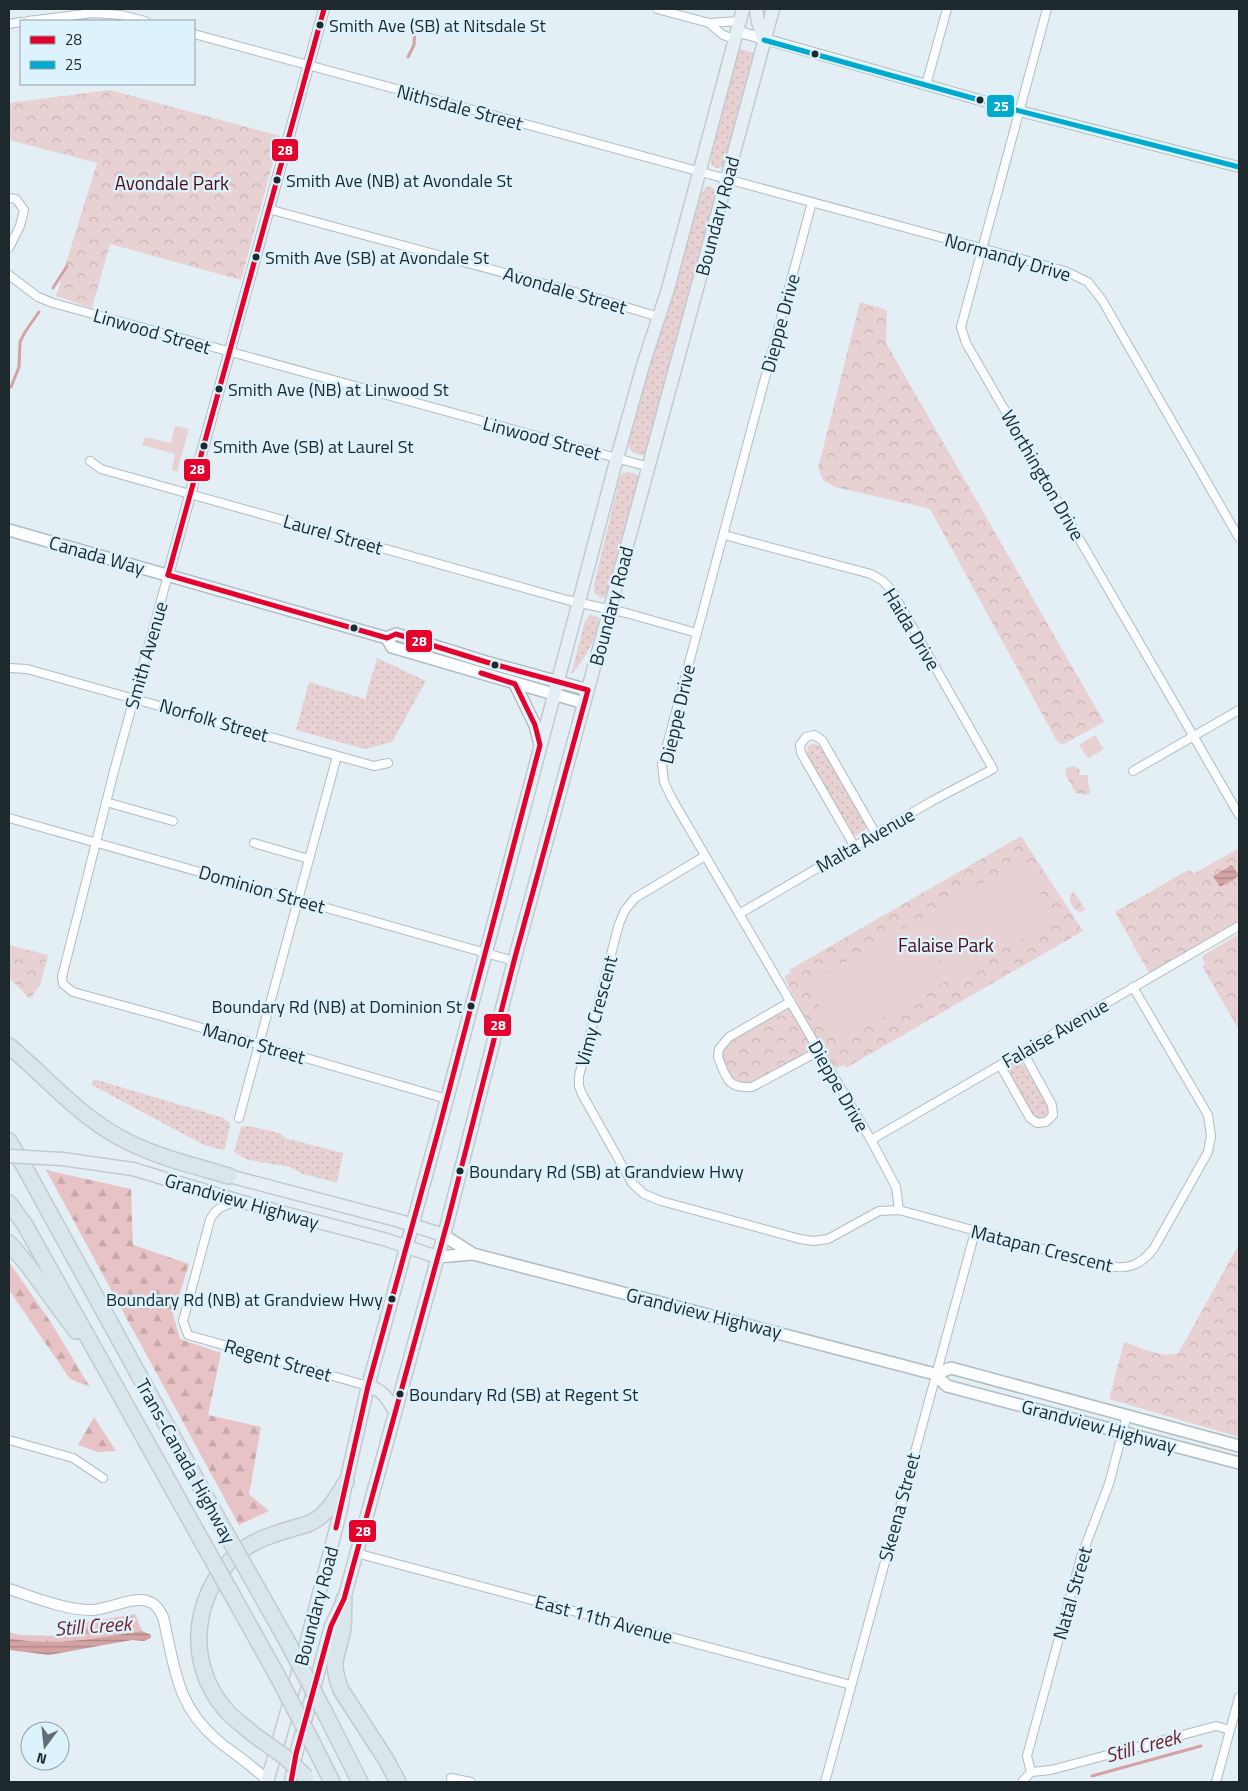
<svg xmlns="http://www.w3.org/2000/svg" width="1248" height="1791" viewBox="0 0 1248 1791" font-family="'Titillium Web',sans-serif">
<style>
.grass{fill:url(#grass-dots)}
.forest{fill:url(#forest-firs)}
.park{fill:url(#park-crowns)}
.garden{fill:#e8d1d3}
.water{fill:url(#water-rules)}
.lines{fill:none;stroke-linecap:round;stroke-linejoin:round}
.stream{stroke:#d3a2a3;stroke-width:3}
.minor-casing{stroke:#b1bcc1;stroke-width:10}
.tertiary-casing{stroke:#b1bcc1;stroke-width:12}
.secondary-casing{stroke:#b1bcc1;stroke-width:14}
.primary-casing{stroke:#c3cacd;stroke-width:15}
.motorway-casing{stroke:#c3cacd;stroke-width:18}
.minor{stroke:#fbfdfe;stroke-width:8}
.tertiary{stroke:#fbfdfe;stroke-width:10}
.secondary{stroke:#fbfdfe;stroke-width:11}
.primary{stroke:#e6f0f4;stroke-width:12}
.motorway{stroke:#d9e7ed;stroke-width:15}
.primary-bridge-casing{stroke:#c3cacd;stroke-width:15;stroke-linecap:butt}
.motorway-bridge-casing{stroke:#c3cacd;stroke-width:18;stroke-linecap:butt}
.primary-bridge{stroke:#e6f0f4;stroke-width:12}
.motorway-bridge{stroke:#d9e7ed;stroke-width:15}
.bus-1-casing{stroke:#dcf2fc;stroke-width:9}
.bus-2-casing{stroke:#dcf2fc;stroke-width:9}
.bus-1{stroke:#e4002b;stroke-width:5}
.bus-2{stroke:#00a9ce;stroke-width:5}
.bus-dot{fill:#1e292e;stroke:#dcf2fc;stroke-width:2}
.labels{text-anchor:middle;stroke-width:5;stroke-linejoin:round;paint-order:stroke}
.bus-label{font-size:18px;fill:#1e292e;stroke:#dcf2fc;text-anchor:start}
.street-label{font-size:19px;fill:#1e292e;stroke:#dcf2fc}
.park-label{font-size:19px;fill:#4f0b12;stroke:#dcf2fc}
.water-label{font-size:20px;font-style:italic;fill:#751c24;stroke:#dcf2fc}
.line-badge{stroke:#dcf2fc;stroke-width:2}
.badge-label{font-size:14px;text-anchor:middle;font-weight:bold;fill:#fff}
</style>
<defs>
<pattern id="grass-dots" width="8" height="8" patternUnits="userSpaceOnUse" patternTransform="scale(1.25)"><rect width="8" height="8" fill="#e8d1d3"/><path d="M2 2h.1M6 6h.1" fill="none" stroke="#c7b3b5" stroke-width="1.8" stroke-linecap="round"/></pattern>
<pattern id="forest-firs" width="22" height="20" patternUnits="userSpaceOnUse" patternTransform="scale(1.25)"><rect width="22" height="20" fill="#e8c3c5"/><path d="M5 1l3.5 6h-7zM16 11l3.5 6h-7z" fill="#c7a8aa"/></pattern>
<pattern id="park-crowns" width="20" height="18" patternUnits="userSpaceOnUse" patternTransform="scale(1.25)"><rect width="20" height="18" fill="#e8d1d3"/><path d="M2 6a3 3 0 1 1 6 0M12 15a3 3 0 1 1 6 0" fill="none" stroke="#c7b3b5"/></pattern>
<pattern id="water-rules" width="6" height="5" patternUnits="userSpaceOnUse" patternTransform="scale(1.25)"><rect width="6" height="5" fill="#d3a2a3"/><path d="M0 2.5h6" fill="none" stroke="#ab8485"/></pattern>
</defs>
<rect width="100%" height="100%" fill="#e3eff5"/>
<g class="grass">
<polygon points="739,49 754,53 753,58 725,164 722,167 716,168 711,165 711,158 722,107"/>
<polygon points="710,186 716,191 716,196 648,451 643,455 636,454 630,450 628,444 630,437 652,357 671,303 701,195 705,188"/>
<polygon points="628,472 636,474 639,478 607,596 601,598 594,593 594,585 620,477 623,473"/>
<path d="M 591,614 L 598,618 C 601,632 581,666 571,674 L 585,621 Z"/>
<polygon points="377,658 426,681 392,742 365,749 296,730 309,682 365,699"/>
<polygon points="811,744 816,744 822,749 867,825 866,829 863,834 855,835 852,834 810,761 807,753 808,747"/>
<path d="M 1015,1061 L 1020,1061 L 1023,1064 L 1049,1108 L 1047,1117 C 1042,1120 1040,1121 1035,1117 L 1010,1075 L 1008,1070 L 1009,1065 Z"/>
<polygon points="94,1079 224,1118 230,1124 225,1149 223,1150 204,1145 92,1085"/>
<polygon points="248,1126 280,1133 285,1138 343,1153 337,1183 303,1174 290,1167 248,1160 234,1152 241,1127"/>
</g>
<g class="forest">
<polygon points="46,1170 131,1189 133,1245 189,1264 173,1315 180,1339 221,1353 208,1415 261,1427 249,1494 269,1511 239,1525"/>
<polygon points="9,1262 50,1321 90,1387 70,1379 9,1290"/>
<polygon points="94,1417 116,1451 98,1452 78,1445"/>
<path d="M 135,1614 L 142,1631 C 97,1638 53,1647 9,1638 L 9,1632 L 21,1635 L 59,1636 L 65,1624 L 95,1621 Z"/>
</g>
<g class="park">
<polygon points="110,90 280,136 241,280 110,244 92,308 56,296 97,163 9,140 9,103"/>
<polygon points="860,302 887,310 886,343 1104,722 1064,744 1058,743 930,509 835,487 823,480 818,468"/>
<polygon points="1074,766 1080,770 1079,775 1088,775 1088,783 1090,792 1089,795 1076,793 1065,774 1066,769 1069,767"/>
<polygon points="1021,836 1083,931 846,1068 844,1065 837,1068 834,1066 822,1046 752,1085 739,1084 731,1078 722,1062 722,1052 728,1042 797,1002 785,980 785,976 791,973 789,970"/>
<polygon points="1239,848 1239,921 1149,973 1115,912 1188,870 1195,873"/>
<polygon points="1074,891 1085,910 1081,912 1075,910 1070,902 1070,896"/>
<polygon points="1239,934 1239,1030 1202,966 1205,964 1202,957 1204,955"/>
<polygon points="9,945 48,955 40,985 30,999 9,978"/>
<path d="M 1239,1244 L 1239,1437 L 1109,1399 L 1124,1342 C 1140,1347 1163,1360 1179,1352 Z"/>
</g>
<g class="garden">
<polygon points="175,426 189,429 177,472 172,470 175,454 142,445 145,437 171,443"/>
<polygon points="1095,735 1104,749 1088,759 1079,745"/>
<polygon points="1022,861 1056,919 951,979 917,921"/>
<polygon points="912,923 946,981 841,1042 807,985"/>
</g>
<g class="water">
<polygon points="1232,865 1239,876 1220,887 1213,876"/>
<path d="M 142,1631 L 151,1635 L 151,1638 L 144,1641 L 132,1640 L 49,1655 L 9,1650 L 9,1638 C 53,1647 97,1638 142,1631 Z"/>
</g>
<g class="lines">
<g class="stream">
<polyline points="408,57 414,45 415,29"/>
<polyline points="53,288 67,266"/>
<polyline points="9,387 11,387 19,367 20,342 25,332 39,312"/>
<polyline points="1092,1776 1201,1746"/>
</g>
<defs>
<g id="minor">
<polyline points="657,9 709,23 739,21"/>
<polyline points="1047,9 961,327 966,343 1239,815"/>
<polyline points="28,21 93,13 121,15 145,21"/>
<polyline points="709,23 723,35 734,39"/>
<polyline points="9,24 21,22"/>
<polyline points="194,34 1065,271 1088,282 1102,300 1239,538"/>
<polyline points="926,85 947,9"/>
<polyline points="9,198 16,199 24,210 20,226 9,248"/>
<polyline points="812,202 662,764 664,782 671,797 871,1140 896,1187 899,1210"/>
<polyline points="268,209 586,295 659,317"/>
<polyline points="9,275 38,297 53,303 649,467"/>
<polyline points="90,461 101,469 567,600 626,613 697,633"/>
<polyline points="724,535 871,574 883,581 892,591 993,769 932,801 739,914"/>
<polyline points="168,575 114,771 62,977 63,984 73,992 161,1016 447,1099"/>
<polyline points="10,668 27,669 374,766 388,763"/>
<polyline points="1133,771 1239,710"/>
<polyline points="106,802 173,821"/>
<polyline points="9,818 514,961"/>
<polyline points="254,843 309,859"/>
<polyline points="855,847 801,753 800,745 806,737 814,735 822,740 876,834"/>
<path d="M 705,856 L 635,898 L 625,910 L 619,924 L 579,1076 L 579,1086 L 582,1094 L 632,1183 L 644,1194 L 661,1201 L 800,1239 L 813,1241 L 828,1239 L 879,1211 L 899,1210 L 1101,1265 C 1125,1270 1139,1268 1154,1248 L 1208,1152 L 1211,1136 L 1208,1115 L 1133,987"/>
<path d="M 790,1002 L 729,1037 L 719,1049 L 718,1057 C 726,1077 727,1089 752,1087 L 819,1051"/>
<polyline points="1000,1065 1030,1118 1037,1123 1046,1122 1053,1115 1052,1105 1023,1052"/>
<polyline points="239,1118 337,756"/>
<polyline points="871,1140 1239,926"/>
<path d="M 238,1201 C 224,1206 217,1206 210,1220 L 183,1321 L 188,1335 L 368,1386"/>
<polyline points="9,1440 73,1458 103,1478"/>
<polyline points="356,1553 851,1685"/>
<polyline points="1031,1772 1027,1756 1081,1557 1109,1484 1127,1415"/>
<polyline points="451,1778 471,1782"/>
<polyline points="825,1782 975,1232"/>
<polyline points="1022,1782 1031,1772 1051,1770 1216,1726 1230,1730"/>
<polyline points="1216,1782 1239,1697"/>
</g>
<g id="tertiary">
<polyline points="736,31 1008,108 1239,167"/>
<polyline points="168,575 324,9"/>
<path d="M 9,1589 C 33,1597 65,1610 91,1610 C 108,1610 132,1596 147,1601 C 155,1603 160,1610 163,1617 C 175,1666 175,1704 217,1740 C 234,1754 252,1765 268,1781"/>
</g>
<g id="secondary">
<polyline points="9,530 387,638 396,634 486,662 588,690"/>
<polyline points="387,638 392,647 584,703"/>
<polyline points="515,684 535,725 540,745"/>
<polyline points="443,1235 473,1254 935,1374 947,1386 1239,1463"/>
<polyline points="437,1257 473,1254"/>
<polyline points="935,1374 951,1368 1239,1446"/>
</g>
<g id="primary">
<polyline points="756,9 758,22 764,40"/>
<polyline points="62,1159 133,1169 239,1201 387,1240 437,1257"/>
<polyline points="229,1176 400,1221 443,1235"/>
<path d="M 368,1386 C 383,1390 388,1399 395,1412"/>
<polyline points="267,1782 306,1644 341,1509 346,1482 368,1386 447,1099 617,458 644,362 668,289 743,9"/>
<polyline points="291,1782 296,1754 331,1626 344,1599 448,1220 514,961 773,9"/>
</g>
<g id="motorway">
<path d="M 9,1046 C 45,1076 76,1113 117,1136 C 152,1156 191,1165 229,1176"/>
<polyline points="9,1141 25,1168 223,1528"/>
<polyline points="9,1203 25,1225 203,1543"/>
<polyline points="9,1243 27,1264 76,1331"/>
<polyline points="251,1577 287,1641"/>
<path d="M 344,1599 C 343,1609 344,1619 343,1628 C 338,1657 329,1659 341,1690 L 385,1758 L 398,1782"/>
<polyline points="235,1600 278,1677"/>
<polyline points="324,1711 360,1782"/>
<path d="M 253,1734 C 244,1726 233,1719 225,1709 C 183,1661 193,1585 245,1548 C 260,1538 277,1533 294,1528 C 300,1526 307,1525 312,1522 C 328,1514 337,1496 346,1482"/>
<polyline points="314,1746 332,1782"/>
</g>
</defs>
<use href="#minor" class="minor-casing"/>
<use href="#tertiary" class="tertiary-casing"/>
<use href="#secondary" class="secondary-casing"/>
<use href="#primary" class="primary-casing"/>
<use href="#motorway" class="motorway-casing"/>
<use href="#minor" class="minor"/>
<use href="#tertiary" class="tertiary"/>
<use href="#secondary" class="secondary"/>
<use href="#primary" class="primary"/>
<use href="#motorway" class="motorway"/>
<defs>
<polyline id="primary-bridge" points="9,1156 62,1159"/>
<g id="motorway-bridge">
<polyline points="223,1528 251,1577"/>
<polyline points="203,1543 235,1600"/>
<polyline points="287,1641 324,1711"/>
<polyline points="278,1677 314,1746"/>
<polyline points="253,1734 285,1757 306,1777"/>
</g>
</defs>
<use href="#primary-bridge" class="primary-bridge-casing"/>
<use href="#motorway-bridge" class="motorway-bridge-casing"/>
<use href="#primary-bridge" class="primary-bridge"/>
<use href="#motorway-bridge" class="motorway-bridge"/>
<defs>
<g id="bus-1">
<polyline points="168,575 387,638 396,634 486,662 588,690 514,961 448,1220 344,1599 331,1626 296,1754 291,1782"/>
<polyline points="168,575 324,9"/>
<polyline points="336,1528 368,1386 438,1132 540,745 535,725 515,684 481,673"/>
</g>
<polyline id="bus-2" points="764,40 1008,108 1239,167"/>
</defs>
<use href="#bus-1" class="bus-1-casing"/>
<use href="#bus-2" class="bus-2-casing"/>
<use href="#bus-1" class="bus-1"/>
<use href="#bus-2" class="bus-2"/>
</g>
<g class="bus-dot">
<circle cx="320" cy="25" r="4.5"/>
<circle cx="815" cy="54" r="4.5"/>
<circle cx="980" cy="100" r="4.5"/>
<circle cx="277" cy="180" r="4.5"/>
<circle cx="256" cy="257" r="4.5"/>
<circle cx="219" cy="389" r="4.5"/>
<circle cx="204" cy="446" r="4.5"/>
<circle cx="354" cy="628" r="4.5"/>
<circle cx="495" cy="665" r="4.5"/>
<circle cx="471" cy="1006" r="4.5"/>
<circle cx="460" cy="1171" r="4.5"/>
<circle cx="392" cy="1299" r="4.5"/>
<circle cx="400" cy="1394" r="4.5"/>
</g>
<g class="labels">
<g class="bus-label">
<text x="329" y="32">Smith Ave (SB) at Nitsdale St</text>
<text x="286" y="187">Smith Ave (NB) at Avondale St</text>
<text x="265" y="264">Smith Ave (SB) at Avondale St</text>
<text x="228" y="396">Smith Ave (NB) at Linwood St</text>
<text x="213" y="453">Smith Ave (SB) at Laurel St</text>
<text x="462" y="1013" text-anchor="end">Boundary Rd (NB) at Dominion St</text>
<text x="469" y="1178">Boundary Rd (SB) at Grandview Hwy</text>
<text x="383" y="1306" text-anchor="end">Boundary Rd (NB) at Grandview Hwy</text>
<text x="409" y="1401">Boundary Rd (SB) at Regent St</text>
</g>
<g class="street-label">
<text transform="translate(460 107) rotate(15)" y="7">Nithsdale Street</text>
<text transform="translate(717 216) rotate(-75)" y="7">Boundary Road</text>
<text transform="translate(1008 257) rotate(16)" y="7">Normandy Drive</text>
<text transform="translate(565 290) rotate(16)" y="7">Avondale Street</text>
<text transform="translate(780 323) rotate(-75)" y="7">Dieppe Drive</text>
<text transform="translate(152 331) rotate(16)" y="7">Linwood Street</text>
<text transform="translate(542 438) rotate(15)" y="7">Linwood Street</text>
<text transform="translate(1043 475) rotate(60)" y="7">Worthington Drive</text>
<text transform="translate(333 534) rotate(16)" y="7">Laurel Street</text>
<text transform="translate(97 555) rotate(16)" y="7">Canada Way</text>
<text transform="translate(611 606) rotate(-75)" y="7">Boundary Road</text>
<text transform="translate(912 629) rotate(59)" y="7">Haida Drive</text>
<text transform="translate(146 655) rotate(-74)" y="7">Smith Avenue</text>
<text transform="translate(677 714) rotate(-77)" y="7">Dieppe Drive</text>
<text transform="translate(214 720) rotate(16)" y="7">Norfolk Street</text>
<text transform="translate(865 840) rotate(-30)" y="7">Malta Avenue</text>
<text transform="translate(262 889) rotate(16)" y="7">Dominion Street</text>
<text transform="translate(596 1011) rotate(-75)" y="7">Vimy Crescent</text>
<text transform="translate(1055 1033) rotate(-30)" y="7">Falaise Avenue</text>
<text transform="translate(254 1043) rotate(16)" y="7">Manor Street</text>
<text transform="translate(839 1086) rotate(60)" y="7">Dieppe Drive</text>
<text transform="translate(242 1201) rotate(16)" y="7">Grandview Highway</text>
<text transform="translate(1042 1248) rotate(14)" y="7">Matapan Crescent</text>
<text transform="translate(704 1313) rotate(14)" y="7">Grandview Highway</text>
<text transform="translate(278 1360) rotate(16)" y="7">Regent Street</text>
<text transform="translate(1099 1426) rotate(15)" y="7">Grandview Highway</text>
<text transform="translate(186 1461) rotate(61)" y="7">Trans-Canada Highway</text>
<text transform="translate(899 1507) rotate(-75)" y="7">Skeena Street</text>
<text transform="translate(1072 1593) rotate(-74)" y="7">Natal Street</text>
<text transform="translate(316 1606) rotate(-75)" y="7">Boundary Road</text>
<text transform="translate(604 1619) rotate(15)" y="7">East 11th Avenue</text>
</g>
<g class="park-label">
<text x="172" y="190">Avondale Park</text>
<text x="946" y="952">Falaise Park</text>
</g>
<g class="water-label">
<text transform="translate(93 1626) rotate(-4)" y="7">Still Creek</text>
<text transform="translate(1143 1746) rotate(-15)" y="7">Still Creek</text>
</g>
</g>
<g class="line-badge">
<rect x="986" y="94" width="29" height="24" rx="5" fill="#00a9ce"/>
<rect x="271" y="138" width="28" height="24" rx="5" fill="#e4002b"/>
<rect x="183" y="458" width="28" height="24" rx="5" fill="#e4002b"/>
<rect x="405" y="629" width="28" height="24" rx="5" fill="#e4002b"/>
<rect x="483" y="1013" width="29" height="24" rx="5" fill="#e4002b"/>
<rect x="348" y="1519" width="29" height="24" rx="5" fill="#e4002b"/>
</g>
<g class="badge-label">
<text x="1001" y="111">25</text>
<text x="285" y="155">28</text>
<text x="197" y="474">28</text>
<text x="419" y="646">28</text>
<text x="498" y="1030">28</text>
<text x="363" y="1536">28</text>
</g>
<rect width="1248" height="1791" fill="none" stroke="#1e292e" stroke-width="20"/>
<rect x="20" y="20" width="175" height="65" fill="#dcf2fc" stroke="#90a2aa"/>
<rect x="30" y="36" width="25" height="8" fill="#e4002b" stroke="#90a2aa"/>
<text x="65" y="45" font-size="15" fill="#1e292e">28</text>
<rect x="30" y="61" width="25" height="8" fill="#00a9ce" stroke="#90a2aa"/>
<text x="65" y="70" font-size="15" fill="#1e292e">25</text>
<g transform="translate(45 1746) rotate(195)"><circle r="24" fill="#dcf2fc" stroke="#90a2aa"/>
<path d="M0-4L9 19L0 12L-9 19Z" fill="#636e74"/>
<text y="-8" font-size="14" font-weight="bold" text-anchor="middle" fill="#1e292e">N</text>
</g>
</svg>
